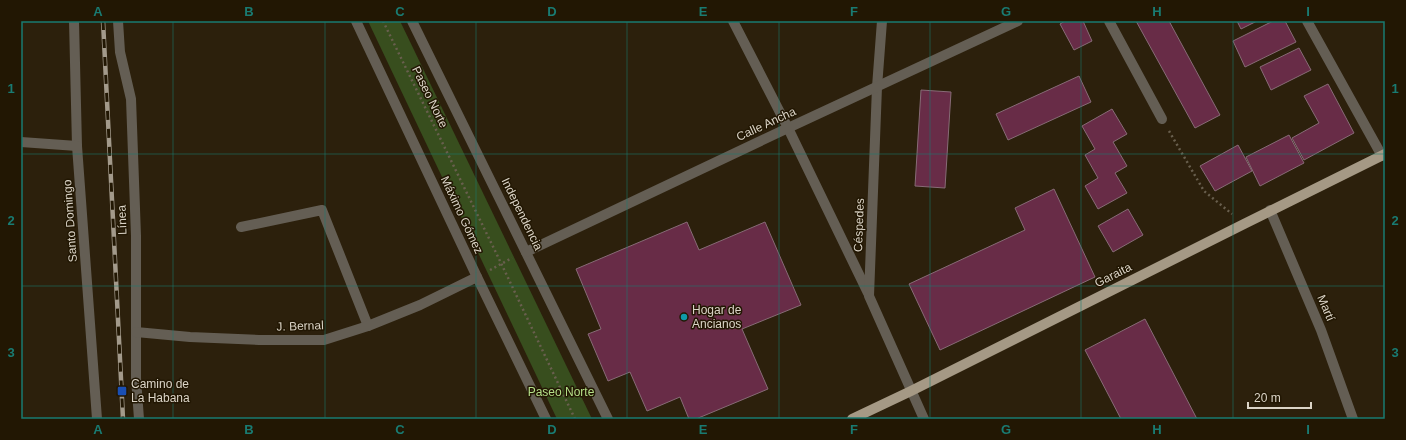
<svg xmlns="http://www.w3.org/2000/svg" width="1406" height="440" viewBox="0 0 1406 440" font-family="Arial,sans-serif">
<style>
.green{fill:#384e1e}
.building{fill:#682c47;stroke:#876b76}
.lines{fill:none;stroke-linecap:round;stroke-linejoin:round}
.path{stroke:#695f4e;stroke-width:2.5;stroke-dasharray:2 3;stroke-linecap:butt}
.minor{stroke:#645e54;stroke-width:10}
.major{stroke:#a59985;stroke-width:10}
.rail-casing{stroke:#a39a8b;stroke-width:4.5}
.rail{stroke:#221703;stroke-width:3;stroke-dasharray:9;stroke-linecap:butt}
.grid{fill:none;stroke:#197b72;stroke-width:1;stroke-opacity:0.55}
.culture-dot{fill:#0f9aa8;stroke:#221703;stroke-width:1.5}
.transit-dot{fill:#1a4fb4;stroke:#221703;stroke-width:1.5}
.labels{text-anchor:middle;stroke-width:3;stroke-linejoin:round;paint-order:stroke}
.street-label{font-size:12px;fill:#dbd4c7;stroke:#221703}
.poi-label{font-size:12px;fill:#dbd4c7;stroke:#221703;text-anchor:start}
.park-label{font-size:12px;fill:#b4df88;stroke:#221703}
.neatline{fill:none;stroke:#197b72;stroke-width:1.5}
.grid-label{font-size:13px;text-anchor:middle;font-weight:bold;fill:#197b72}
</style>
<rect width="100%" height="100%" fill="#2c200c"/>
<polygon class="green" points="368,21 400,21 592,419 557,419"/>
<g class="building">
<polygon points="1065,21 1083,21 1092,41 1074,50 1060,24"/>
<polygon points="1136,21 1169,21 1220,115 1195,128"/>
<polygon points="1237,21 1257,21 1241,29"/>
<polygon points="1273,21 1285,21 1296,42 1245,67 1233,41"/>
<polygon points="1299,48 1311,70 1271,90 1260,67"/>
<polygon points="1079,76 1091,102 1008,140 996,114"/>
<polygon points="1328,84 1354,133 1304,160 1292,138 1319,123 1304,96"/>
<polygon points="921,90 951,92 945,188 915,186"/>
<polygon points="1112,109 1127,134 1113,142 1127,166 1115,173 1127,193 1098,209 1085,186 1098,178 1085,155 1095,149 1082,126"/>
<polygon points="1289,135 1304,163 1260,186 1246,157"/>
<polygon points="1238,145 1252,171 1215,191 1200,166"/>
<polygon points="1054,189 1095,277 940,350 909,284 1025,230 1015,208"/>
<polygon points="1128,209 1143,235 1113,252 1098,226"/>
<polygon points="687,222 699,250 765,222 801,305 742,329 768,389 696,419 689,419 680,397 647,411 630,372 608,381 588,334 601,329 576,269"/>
<polygon points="1145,319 1197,419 1121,419 1085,350"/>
</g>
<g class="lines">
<g class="path">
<polyline points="383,21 501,263 575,419"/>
<polyline points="1169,131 1204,191 1232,214"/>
<polyline points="490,270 512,258"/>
</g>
<g class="minor">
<polyline points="74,21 77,146 97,419"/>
<polyline points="118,21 120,52 131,99 136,236 136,378 139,419"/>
<polyline points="356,21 477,277 546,419"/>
<polyline points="412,21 608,419"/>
<polyline points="733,21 788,128 868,293"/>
<polyline points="882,21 877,87 869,296 924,419"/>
<polyline points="1109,21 1162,119"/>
<polyline points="1307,21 1382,156"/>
<polyline points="21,142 77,146"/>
<polyline points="1270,210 1321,330 1353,419"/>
<polyline points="241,227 322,210 368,326"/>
<polyline points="526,252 788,128 1018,21"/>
<polyline points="136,332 190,337 259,340 324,340 368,326 420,305 477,277"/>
</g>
<polyline class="major" points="852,419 911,391 1244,224 1385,154"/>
<defs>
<polyline id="rail" points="103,21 123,419"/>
</defs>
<use href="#rail" class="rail-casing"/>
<use href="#rail" class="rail"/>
</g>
<path class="grid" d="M 173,21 L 173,419M 325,21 L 325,419M 476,21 L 476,419M 627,21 L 627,419M 779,21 L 779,419M 930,21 L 930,419M 1081,21 L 1081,419M 1233,21 L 1233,419M 21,154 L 1385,154M 21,286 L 1385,286"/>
<circle class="culture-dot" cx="684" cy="317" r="4"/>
<rect class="transit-dot" x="117" y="386" width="10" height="10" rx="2"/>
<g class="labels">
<g class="street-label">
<text transform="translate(430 97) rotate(64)" y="4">Paseo Norte</text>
<text transform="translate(766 124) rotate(-25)" y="4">Calle Ancha</text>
<text transform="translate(522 214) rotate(64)" y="4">Independencia</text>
<text transform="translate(462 215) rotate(65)" y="4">Máximo Gómez</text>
<text transform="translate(122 220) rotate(-92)" y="4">Línea</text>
<text transform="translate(70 221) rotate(-94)" y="4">Santo Domingo</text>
<text transform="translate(859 225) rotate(-88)" y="4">Céspedes</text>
<text transform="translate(1113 275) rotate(-27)" y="4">Garaita</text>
<text transform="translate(1326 308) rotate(67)" y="4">Martí</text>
<text transform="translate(300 326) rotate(-2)" y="4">J. Bernal</text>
</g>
<g class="poi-label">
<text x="692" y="314">Hogar de<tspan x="692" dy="14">Ancianos</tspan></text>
<text x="131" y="388">Camino de<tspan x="131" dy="14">La Habana</tspan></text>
</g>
<g class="park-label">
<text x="561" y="396">Paseo Norte</text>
</g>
</g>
<rect width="1406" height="440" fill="none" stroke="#221703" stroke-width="44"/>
<path d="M1248 402v6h63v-6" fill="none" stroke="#dbd4c7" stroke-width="2"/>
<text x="1254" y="402" font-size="12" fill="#dbd4c7" stroke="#221703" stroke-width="3" paint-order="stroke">20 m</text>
<rect x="22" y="22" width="1362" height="396" class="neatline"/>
<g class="grid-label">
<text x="98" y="16">A</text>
<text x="249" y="16">B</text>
<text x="400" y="16">C</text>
<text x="552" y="16">D</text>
<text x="703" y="16">E</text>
<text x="854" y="16">F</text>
<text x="1006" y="16">G</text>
<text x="1157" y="16">H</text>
<text x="1308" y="16">I</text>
<text x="11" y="93">1</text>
<text x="1395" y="93">1</text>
<text x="11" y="225">2</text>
<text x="1395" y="225">2</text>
<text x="11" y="357">3</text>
<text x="1395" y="357">3</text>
<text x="98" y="434">A</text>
<text x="249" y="434">B</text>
<text x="400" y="434">C</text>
<text x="552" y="434">D</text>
<text x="703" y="434">E</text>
<text x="854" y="434">F</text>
<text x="1006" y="434">G</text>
<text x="1157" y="434">H</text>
<text x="1308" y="434">I</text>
</g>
</svg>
